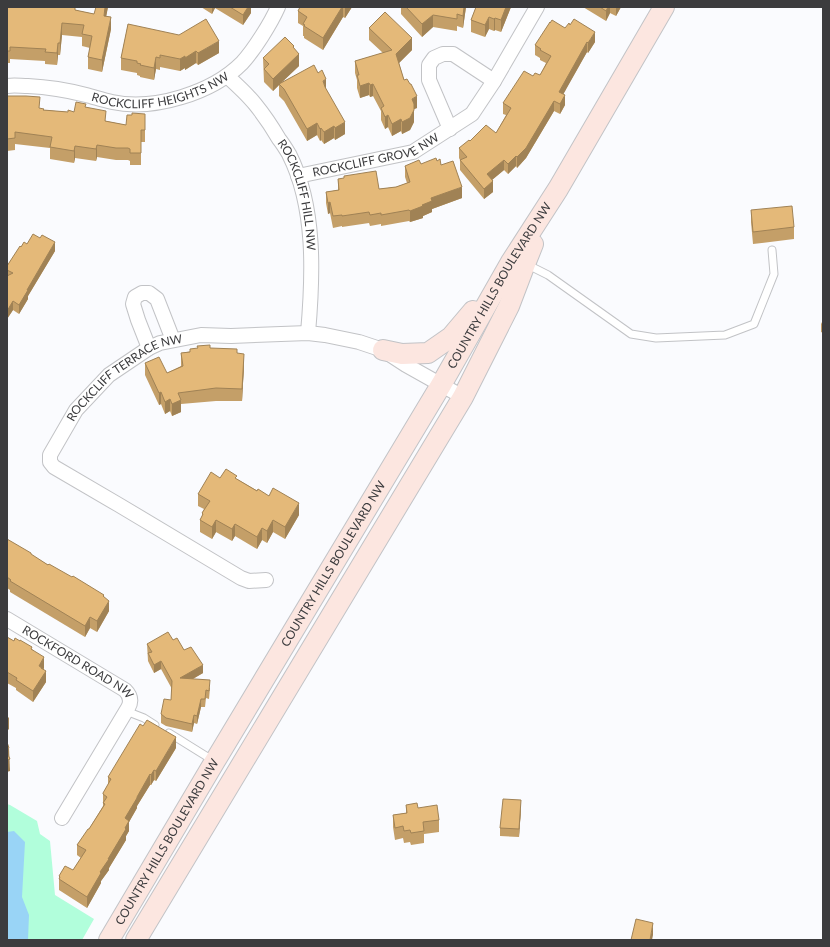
<svg xmlns="http://www.w3.org/2000/svg" width="830" height="947" viewBox="0 0 830 947" font-family="Lato,sans-serif">
<style>
.green{fill:#b1fedb}
.water{fill:#99d4f6}
.lines{fill:none;stroke-linecap:round;stroke-linejoin:round}
.service-casing{stroke:#c2c3c6;stroke-width:9}
.minor-casing{stroke:#c2c3c6;stroke-width:16}
.secondary-casing{stroke:#c2c3c6;stroke-width:22}
.service{stroke:#fff;stroke-width:7}
.minor{stroke:#fff;stroke-width:14}
.secondary{stroke:#fce6e0;stroke-width:20}
.wall{fill:#c49f68}
.shaded-wall{fill:#a08255}
.building{fill:#e4b979;stroke:#a08255}
.labels{text-anchor:middle;stroke-width:3;stroke-linejoin:round;paint-order:stroke}
.street-label{font-size:12px;fill:#3c3c3e;stroke:#fff}
</style>
<rect width="100%" height="100%" fill="#fafbfe"/>
<polygon class="green" points="7,804 10,805 37,821 40,834 50,841 55,895 94,919 82,940 7,940"/>
<polygon class="water" points="14,831 25,842 22,897 29,915 28,940 7,940 7,832"/>
<g class="lines">
<defs>
<g id="service">
<polyline points="526,264 548,275 631,334 656,338 725,335 754,324 774,274 772,250"/>
<polyline points="126,711 144,718 155,725"/>
<polyline points="169,733 214,761"/>
</g>
<g id="minor">
<path id="s1" d="M 227,76 C 237,85 247,94 255,104 C 264,115 272,127 279,139 C 283,144 286,149 289,154 C 316,207 313,276 308,333"/>
<path id="s2" d="M 7,86 C 14,85 21,86 28,86 C 48,87 67,90 86,95 C 94,97 103,100 112,102 C 154,111 212,93 242,63 C 254,50 271,23 278,7"/>
<polyline points="450,129 429,80 429,65 434,58 443,54 453,54 494,81"/>
<path id="s3" d="M 298,176 L 413,152 L 472,114 L 494,81 L 537,7"/>
<polyline points="149,348 138,320 133,304 135,297 142,293 149,293 157,299 173,340"/>
<path id="s4" d="M 266,580 L 249,581 L 241,578 L 119,505 L 54,467 L 50,462 L 50,455 L 76,410 L 109,375 L 149,348 L 160,343 L 201,335 L 231,336 L 308,333 L 325,335 L 359,342 L 383,350 L 406,365 L 463,397"/>
<path id="s5" d="M 7,619 L 125,690 C 130,695 132,701 128,708 L 62,818"/>
</g>
<g id="secondary">
<polyline points="383,350 402,354 428,353 451,337 473,311"/>
<path id="s6" d="M 109,940 L 215,761 L 441,385 L 511,262 L 558,189 L 664,7"/>
<polyline points="136,940 463,397 509,306 525,264 533,244"/>
</g>
</defs>
<use href="#service" class="service-casing"/>
<use href="#minor" class="minor-casing"/>
<use href="#secondary" class="secondary-casing"/>
<use href="#service" class="service"/>
<use href="#minor" class="minor"/>
<use href="#secondary" class="secondary"/>
</g>
<g class="wall">
<polygon points="7,7 75,10 94,14 108,7 106,16 111,29 102,72 88,69 88,57 90,48 82,46 82,37 62,35 60,55 58,55 57,65 45,64 45,61 10,59 10,63 8,63 7,64"/>
<polygon points="201,7 251,7 251,13 243,25 215,8 212,14"/>
<polygon points="300,7 352,7 345,18 343,17 323,50 304,38 304,36 303,36 303,26 298,23 298,11"/>
<polygon points="401,7 466,7 463,28 457,26 457,31 433,27 422,37 401,14"/>
<polygon points="476,7 511,7 501,32 495,30 494,31 489,29 485,37 471,32 471,20"/>
<polygon points="583,7 621,7 616,16 610,13 606,21"/>
<polygon points="128,24 219,53 198,65 196,63 185,70 185,68 180,71 160,67 160,70 156,69 154,80 140,77 140,76 137,75 137,73 121,70 121,58"/>
<polygon points="369,28 412,50 399,63 404,80 417,108 414,109 414,122 410,130 402,134 401,131 392,136 388,127 385,129 381,120 381,111 373,96 370,97 369,95 360,98 357,88 357,80 355,73 355,61 383,53 369,40"/>
<polygon points="565,28 595,42 588,53 587,52 563,94 565,105 560,114 554,111 526,158 517,168 516,166 508,174 504,170 492,180 493,192 484,199 460,170 460,160 459,158 459,148 470,141 496,133 506,115 503,114 503,103 533,76 540,75 546,63 540,60 540,58 535,55 535,45"/>
<polygon points="294,48 299,66 282,82 326,89 345,134 335,140 334,138 324,144 321,140 320,141 317,135 307,141 284,101 279,96 279,85 273,91 264,82 263,58"/>
<polygon points="7,96 44,110 68,112 74,112 86,107 106,121 126,125 145,114 145,142 141,142 141,165 130,165 130,161 128,160 116,160 97,157 96,161 75,158 74,163 50,159 50,148 15,144 15,150 7,151"/>
<polygon points="437,161 441,165 462,198 432,209 432,212 423,216 423,218 410,222 409,221 381,226 381,224 370,226 369,223 342,227 342,226 333,228 330,213 328,214 326,203 326,192 338,190 338,179 379,189 396,187 407,183 405,177 405,166 421,164"/>
<polygon points="751,210 794,227 794,239 753,244 751,222"/>
<polygon points="27,244 55,251 28,296 28,299 19,314 13,310 7,319 7,266 21,247"/>
<polygon points="823,320 823,333 821,332 821,324"/>
<polygon points="210,348 237,353 244,366 242,401 216,401 181,404 181,412 172,416 170,411 165,414 161,404 159,405 145,375 145,363 167,373 181,366 181,353"/>
<polygon points="220,478 237,479 299,515 285,539 273,532 267,543 262,540 257,549 235,536 232,541 216,532 212,539 200,532 200,520 202,516 202,513 204,509 198,506 198,494"/>
<polygon points="7,539 31,555 104,597 109,611 97,632 90,628 85,637 10,592 10,590 7,588"/>
<polygon points="7,637 14,641 32,649 44,668 43,670 46,682 33,702 16,690 16,688 7,683"/>
<polygon points="173,640 184,650 203,673 193,679 210,688 209,699 206,698 205,707 201,707 197,724 194,723 192,732 166,726 161,723 161,714 171,700 172,689 161,669 154,673 148,661 147,644"/>
<polygon points="176,748 156,781 154,780 151,785 150,785 137,806 137,808 129,822 129,831 126,836 126,840 109,868 109,870 101,881 101,883 87,908 59,890 59,876 73,870 81,858 77,855 77,845 89,829 103,806 103,794 108,785 108,777"/>
<polygon points="406,805 418,808 439,820 439,832 424,834 424,843 411,845 410,842 404,843 403,838 395,840 393,827 393,815 406,813"/>
<polygon points="521,809 519,837 500,836 500,828"/>
</g>
<g class="shaded-wall">
<polygon points="105,7 108,7 104,28 104,16"/>
<polygon points="212,7 215,7 215,8 212,14"/>
<polygon points="248,7 251,7 251,13 243,25 243,15"/>
<polygon points="342,7 343,7 343,17 323,50 323,38"/>
<polygon points="345,7 352,7 345,18"/>
<polygon points="464,7 466,7 463,28 463,16"/>
<polygon points="506,7 511,7 501,32 501,20"/>
<polygon points="608,7 610,7 610,13 606,21 606,11"/>
<polygon points="616,7 621,7 616,16"/>
<polygon points="433,15 433,27 422,37 422,24"/>
<polygon points="111,17 111,29 102,72 102,60"/>
<polygon points="489,17 489,29 485,37 485,25"/>
<polygon points="495,18 495,30 494,31 494,19"/>
<polygon points="62,23 62,35 60,55 60,43"/>
<polygon points="595,32 595,42 588,53 588,43"/>
<polygon points="412,38 412,50 396,66 396,54"/>
<polygon points="219,41 219,53 198,65 198,53"/>
<polygon points="587,42 587,52 559,102 559,92"/>
<polygon points="58,43 58,55 57,65 57,53"/>
<polygon points="196,51 196,63 185,70 185,58"/>
<polygon points="299,54 299,66 280,84 279,84 279,85 273,91 273,79"/>
<polygon points="185,56 185,68 180,71 180,59"/>
<polygon points="156,57 156,69 154,80 154,68"/>
<polygon points="326,79 326,91 323,81"/>
<polygon points="369,83 369,95 360,98 360,86"/>
<polygon points="373,84 373,96 370,97 370,85"/>
<polygon points="565,95 565,105 560,114 560,104"/>
<polygon points="417,96 417,108 414,109 414,122 410,130 402,134 402,122 412,99"/>
<polygon points="554,101 554,111 526,158 517,168 517,157"/>
<polygon points="388,115 388,127 385,129 385,117"/>
<polygon points="401,119 401,131 392,136 392,124"/>
<polygon points="345,122 345,134 335,140 335,128"/>
<polygon points="317,123 317,135 307,141 307,129"/>
<polygon points="334,126 334,138 324,144 324,132"/>
<polygon points="321,128 321,140 320,141 320,129"/>
<polygon points="97,145 97,157 96,161 96,149"/>
<polygon points="75,146 75,158 74,163 74,151"/>
<polygon points="516,156 516,166 508,174 508,164"/>
<polygon points="504,160 504,170 487,184 487,174"/>
<polygon points="493,181 493,192 484,199 484,189"/>
<polygon points="462,187 462,198 432,209 432,212 423,216 423,218 410,222 410,211 422,205 431,198"/>
<polygon points="330,202 330,213 328,214 328,203"/>
<polygon points="55,242 55,251 28,296 28,299 19,314 19,305 27,290"/>
<polygon points="13,301 13,310 7,319 7,311"/>
<polygon points="244,354 244,366 242,401 242,389"/>
<polygon points="161,392 161,404 159,405 159,393"/>
<polygon points="170,399 170,411 165,414 165,402"/>
<polygon points="181,400 181,412 172,416 172,404"/>
<polygon points="299,503 299,515 285,539 285,527"/>
<polygon points="216,520 216,532 212,539 212,527"/>
<polygon points="273,520 273,532 267,543 267,531"/>
<polygon points="235,524 235,536 232,541 232,529"/>
<polygon points="262,528 262,540 257,549 257,537"/>
<polygon points="109,601 109,611 97,632 97,621"/>
<polygon points="90,617 90,628 85,637 85,626"/>
<polygon points="44,657 44,668 41,673 39,666"/>
<polygon points="161,661 161,669 154,673 154,665"/>
<polygon points="203,665 203,673 180,686 180,678"/>
<polygon points="46,671 46,682 33,702 33,691"/>
<polygon points="201,699 201,707 197,724 197,716"/>
<polygon points="194,715 194,723 192,732 192,724"/>
<polygon points="9,717 9,729 7,731 7,719"/>
<polygon points="176,737 176,748 156,781 156,771"/>
<polygon points="9,748 10,771 7,772 7,749"/>
<polygon points="154,770 154,780 151,785 151,775"/>
<polygon points="150,774 150,785 137,806 137,808 129,822 129,831 126,836 126,840 109,868 109,870 101,881 101,883 87,908 87,897 100,872 125,818 137,797"/>
<polygon points="521,800 521,809 519,837 519,829"/>
<polygon points="653,923 653,935 652,940 650,940"/>
</g>
<g class="building">
<polygon points="7,7 75,7 75,10 94,14 96,7 105,7 104,16 111,17 102,60 88,57 92,36 82,34 84,25 62,23 60,43 58,43 57,53 45,52 46,49 10,47 10,51 8,51 7,52"/>
<polygon points="230,7 248,7 243,15"/>
<polygon points="300,7 342,7 323,38 304,26 305,25 303,24 307,17 298,11"/>
<polygon points="406,7 464,7 463,16 457,14 457,19 433,15 422,24"/>
<polygon points="476,7 506,7 501,20 495,18 494,19 489,17 485,25 471,20"/>
<polygon points="600,7 608,7 606,11"/>
<polygon points="385,12 412,38 396,54 404,80 407,79 410,84 411,84 417,96 412,99 414,104 414,110 410,118 402,122 401,119 392,124 388,115 385,117 381,108 384,106 373,84 370,85 369,83 360,86 357,75 359,75 355,61 392,50 369,28"/>
<polygon points="206,19 219,41 198,53 196,51 185,58 185,56 180,59 160,55 160,58 156,57 154,68 140,65 141,64 137,63 137,61 121,58 128,24 179,35"/>
<polygon points="574,19 595,32 588,43 587,42 559,92 565,95 560,104 554,101 526,148 517,157 516,156 508,164 504,160 487,174 493,181 484,189 460,160 467,157 459,148 469,140 470,141 486,125 496,133 511,108 503,103 524,71 533,76 535,73 540,75 551,56 540,50 541,49 535,45 550,22 550,23 552,20 565,28 569,23 570,25"/>
<polygon points="285,37 294,46 293,47 299,54 273,79 264,69 269,64 263,58"/>
<polygon points="314,65 318,73 322,70 326,79 323,81 325,87 345,122 335,128 334,126 324,132 321,128 320,129 317,123 307,129 284,89 279,84"/>
<polygon points="7,96 26,96 40,97 39,108 44,109 43,110 68,112 68,110 74,112 76,102 86,104 85,107 106,111 105,121 126,125 127,115 132,115 132,113 145,114 145,130 141,130 141,153 130,153 130,149 128,148 116,148 97,145 96,149 75,146 74,151 50,147 52,137 15,132 15,138 7,139"/>
<polygon points="436,158 437,161 440,159 441,165 453,161 462,187 431,198 432,201 422,205 423,206 410,211 409,210 381,215 381,213 370,215 369,212 342,216 342,215 333,216 330,202 328,203 326,192 339,190 338,179 344,178 344,176 376,171 379,189 396,187 410,182 405,166 419,160 421,164"/>
<polygon points="792,206 794,227 753,232 751,210"/>
<polygon points="33,234 40,238 42,235 55,242 27,290 28,290 19,305 13,301 7,311 7,276 13,273 7,270 7,266 20,246 21,247 24,242 27,244"/>
<polygon points="210,345 210,348 237,349 237,353 244,354 242,389 216,388 178,393 181,400 172,404 170,399 165,402 161,392 159,393 145,363 159,357 167,373 183,366 181,353 190,352 190,349 198,348 197,346"/>
<polygon points="226,469 237,476 235,478 257,491 258,489 269,496 273,488 299,503 285,527 273,520 267,531 262,528 257,537 235,524 232,529 216,520 212,527 200,520 203,514 202,513 210,501 198,494 211,472 220,478"/>
<polygon points="7,539 31,553 31,554 48,565 49,564 72,577 73,576 104,595 103,596 109,601 97,621 90,617 85,626 10,581 11,580 7,577"/>
<polygon points="168,632 173,640 177,638 184,650 191,647 203,665 180,678 210,680 209,691 206,690 205,699 201,699 197,716 194,715 192,724 166,718 161,714 164,699 171,700 172,681 161,661 154,665 148,653 152,652 147,644"/>
<polygon points="7,637 14,641 15,638 20,641 20,640 32,647 31,649 44,657 39,666 41,667 41,668 46,671 33,691 16,680 17,678 7,672"/>
<polygon points="147,720 176,737 156,771 154,770 151,775 150,774 137,797 137,798 125,818 129,821 125,828 126,829 108,859 109,859 100,872 101,873 87,897 59,879 60,877 59,876 65,866 73,870 86,850 77,845 88,829 89,829 105,804 103,803 107,797 103,794 103,793 111,779 108,777 140,724 143,726"/>
<polygon points="7,742 9,748 7,749"/>
<polygon points="7,753 10,759 7,760"/>
<polygon points="503,799 521,800 519,829 500,828"/>
<polygon points="417,803 418,808 437,805 439,820 423,822 424,831 411,833 410,830 404,831 403,826 395,828 393,815 407,813 406,805"/>
<polygon points="636,919 653,923 650,940 631,940"/>
</g>
<g class="labels">
<g class="street-label">
<text dy="4" stroke="none"><textPath href="#s2" startOffset="157">ROCKCLIFF HEIGHTS NW</textPath></text>
<text dy="4" stroke="none"><textPath href="#s3" startOffset="81">ROCKCLIFF GROVE NW</textPath></text>
<text dy="4" stroke="none"><textPath href="#s1" startOffset="142">ROCKCLIFF HILL NW</textPath></text>
<text dy="4" stroke="none"><textPath href="#s6" startOffset="762">COUNTRY HILLS BOULEVARD NW</textPath></text>
<text dy="4" stroke="none"><textPath href="#s4" startOffset="368">ROCKCLIFF TERRACE NW</textPath></text>
<text dy="4" stroke="none"><textPath href="#s6" startOffset="438">COUNTRY HILLS BOULEVARD NW</textPath></text>
<text dy="4" stroke="none"><textPath href="#s5" startOffset="83">ROCKFORD ROAD NW</textPath></text>
<text dy="4" stroke="none"><textPath href="#s6" startOffset="114">COUNTRY HILLS BOULEVARD NW</textPath></text>
</g>
</g>
<rect width="830" height="947" fill="none" stroke="#3c3c3e" stroke-width="16"/>
</svg>
